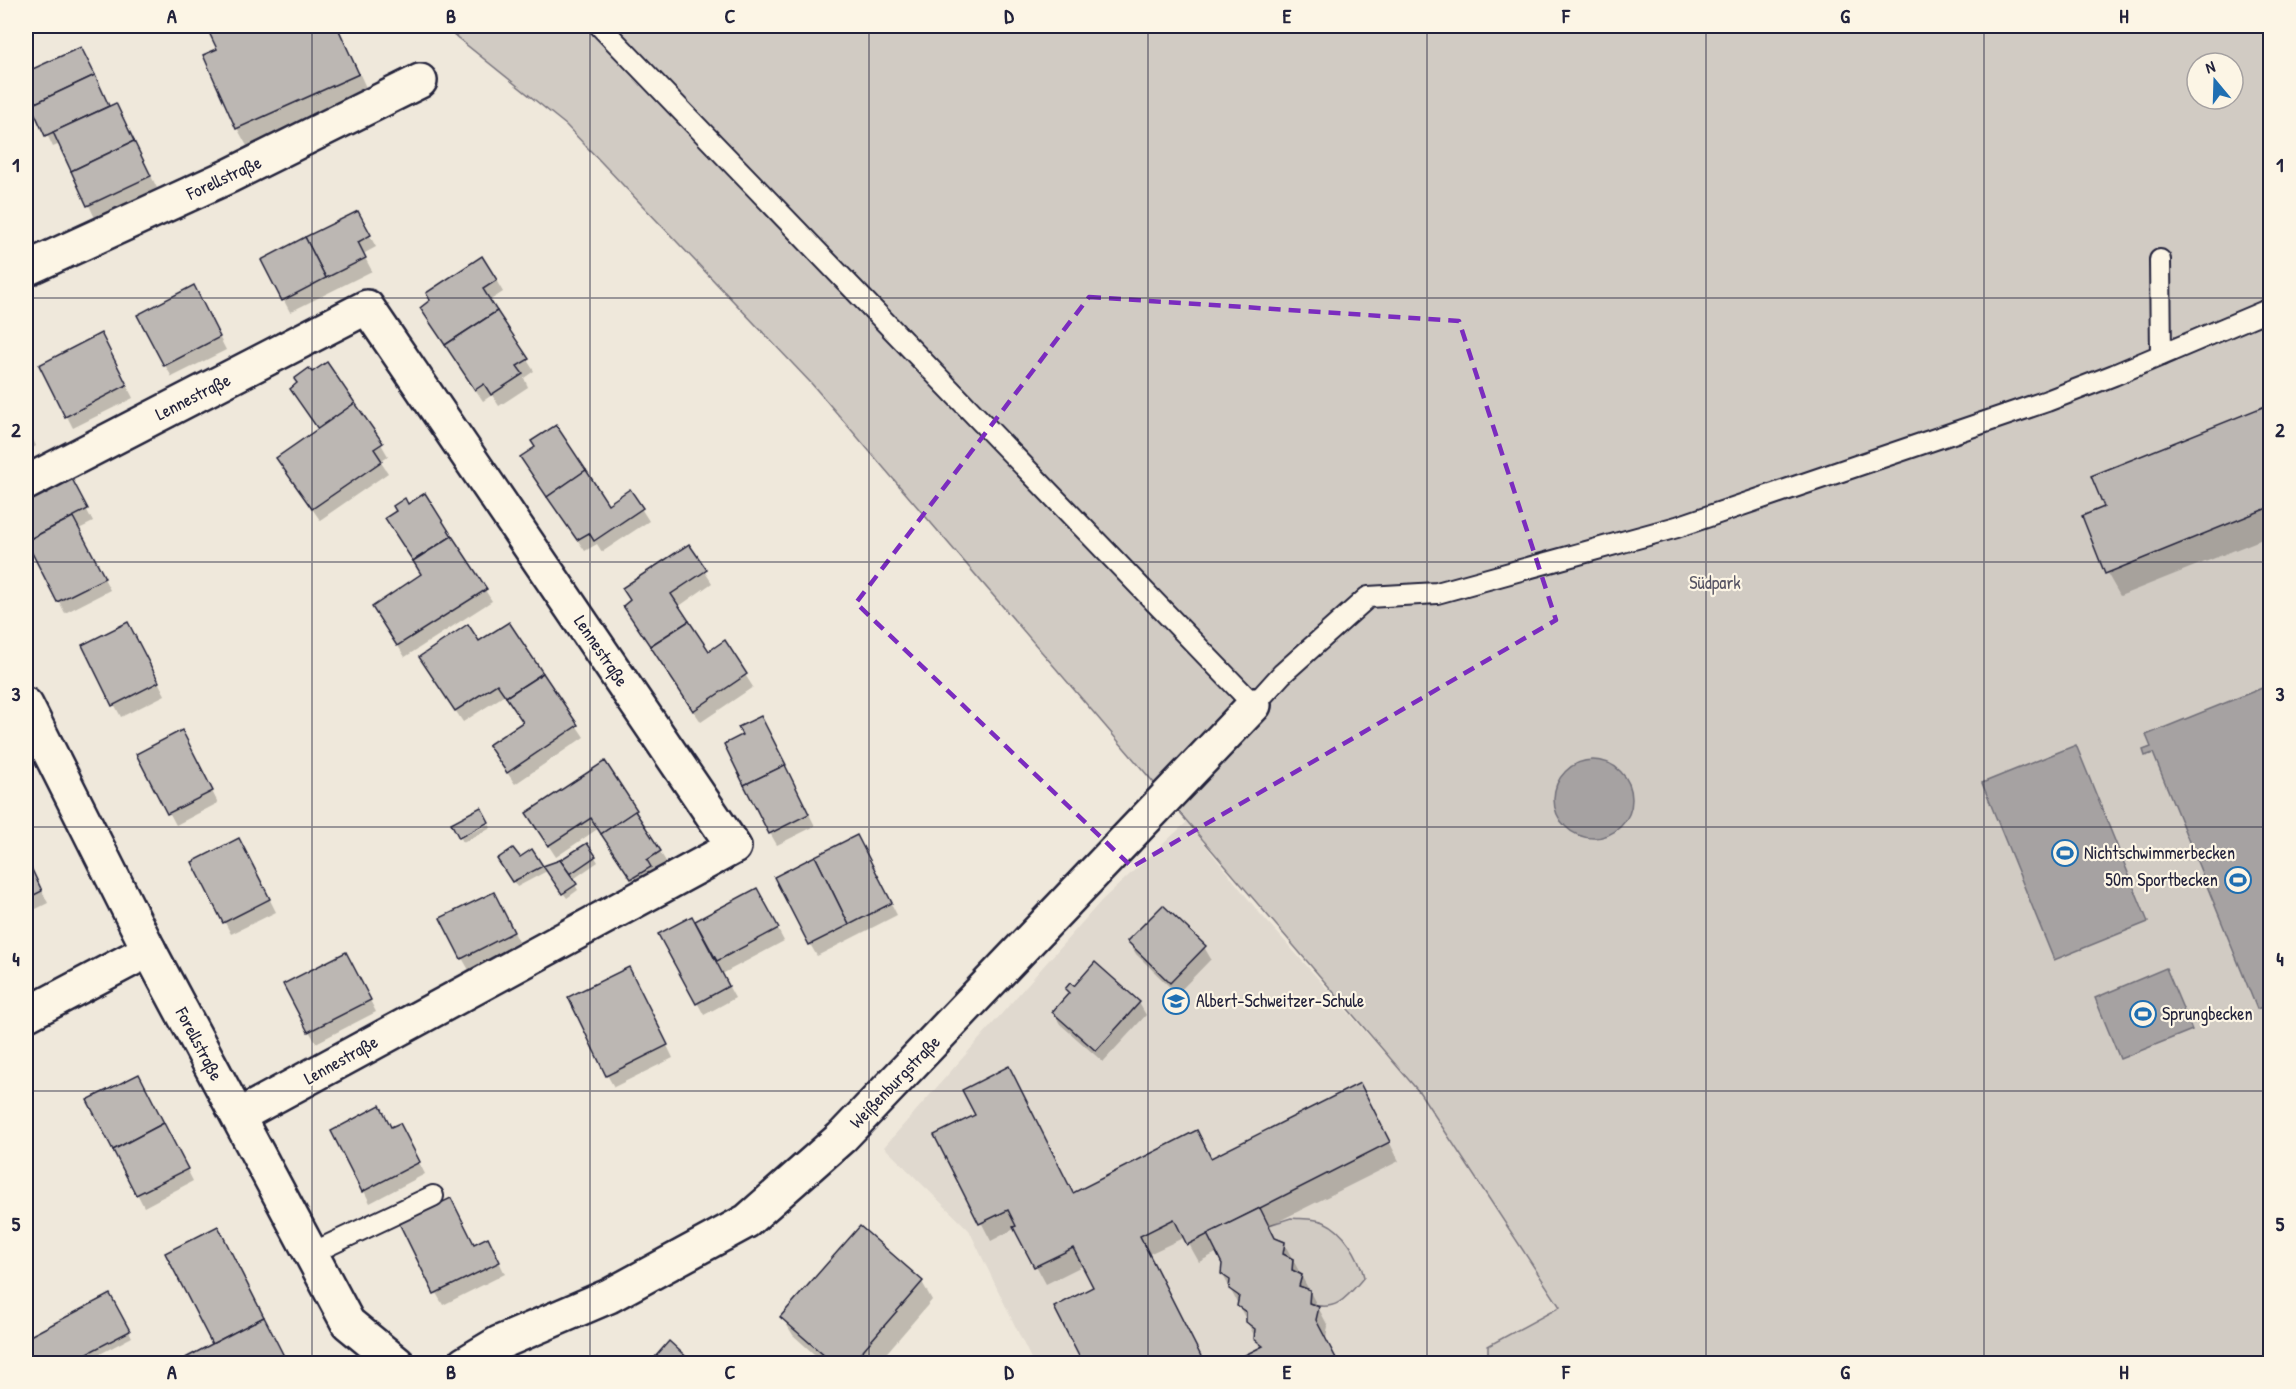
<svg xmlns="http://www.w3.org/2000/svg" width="2296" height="1389" viewBox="0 0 2296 1389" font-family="'Patrick Hand',sans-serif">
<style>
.built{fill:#e0d9cf}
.green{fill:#d1cbc3;stroke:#7a767f;stroke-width:1.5;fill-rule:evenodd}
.water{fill:#a6a2a2;stroke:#716f79;stroke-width:1.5}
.shadow{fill:#0003}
.building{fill:#bcb7b3;stroke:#22223b;stroke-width:1.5}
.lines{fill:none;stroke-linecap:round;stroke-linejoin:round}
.service-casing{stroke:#22223b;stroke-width:24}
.minor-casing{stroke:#22223b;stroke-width:38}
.service{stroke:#fcf5e5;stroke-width:20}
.minor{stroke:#fcf5e5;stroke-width:33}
.marked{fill:none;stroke:#7b2cbf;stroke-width:4.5;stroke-dasharray:12 8;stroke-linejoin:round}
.grid{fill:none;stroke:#22223b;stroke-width:1.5;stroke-opacity:0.55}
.labels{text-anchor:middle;stroke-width:4.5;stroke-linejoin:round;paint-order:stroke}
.street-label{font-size:18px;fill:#22223b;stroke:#fcf5e5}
.park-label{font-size:18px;fill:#575564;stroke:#fcf5e5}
.poi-label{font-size:18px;fill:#22223b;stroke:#fcf5e5;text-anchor:start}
.neatline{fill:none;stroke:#22223b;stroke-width:2}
.grid-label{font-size:20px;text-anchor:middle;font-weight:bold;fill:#22223b}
</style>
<rect width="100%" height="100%" fill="#efe8db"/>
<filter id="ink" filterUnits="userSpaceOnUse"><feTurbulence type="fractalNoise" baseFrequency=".0167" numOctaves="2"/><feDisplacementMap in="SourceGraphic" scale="12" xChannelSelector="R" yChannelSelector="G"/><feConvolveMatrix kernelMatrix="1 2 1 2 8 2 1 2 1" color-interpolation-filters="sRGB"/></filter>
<g filter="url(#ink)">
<polygon class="built" points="1187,822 1257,910 1420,1093 1560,1308 1593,1363 1033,1363 969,1230 884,1147 1102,900"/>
<g class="green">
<path d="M 443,26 L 2270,26 L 2270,1363 L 1488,1363 L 1488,1346 L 1560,1307 L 1420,1093 L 811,383 L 566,125 ZM 2197,63 L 2233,63 L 2233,99 L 2197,99 Z"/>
<path d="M 1291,1218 C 1300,1219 1315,1218 1324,1222 C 1344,1231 1359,1256 1364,1277 C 1348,1296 1336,1314 1309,1303 L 1310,1290 L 1299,1286 L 1302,1275 L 1292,1270 L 1293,1259 L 1283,1254 L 1285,1242 L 1275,1238 L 1269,1225 Z"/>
</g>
<g class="water">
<polygon points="2262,688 2270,709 2270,1004 2257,1009 2153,753 2145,756 2143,750 2151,747 2146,735"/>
<polygon points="2076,745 2148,922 2054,960 1982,783"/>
<circle cx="1593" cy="799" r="39"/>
<polygon points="2166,968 2192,1030 2120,1059 2095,998"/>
</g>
<g class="shadow">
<polygon points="208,26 338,26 368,92 247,146 237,128 219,49"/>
<polygon points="81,48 109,108 122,117 157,188 95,218 60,144 53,147 26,90 26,74"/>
<polygon points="364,225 376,247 363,254 372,271 290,312 263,261"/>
<polygon points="496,280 503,292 489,301 534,371 524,378 528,387 499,406 492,395 483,401 429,320 432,301"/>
<polygon points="200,299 226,350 172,377 165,365"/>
<polygon points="107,347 133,398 73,428 41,366"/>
<polygon points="2270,406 2270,536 2120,596 2107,573 2106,508 2093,477"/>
<polygon points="26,425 36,446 26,452"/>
<polygon points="319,430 381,444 388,456 380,461 388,473 320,520 285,470"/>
<polygon points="529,469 608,506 630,491 649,521 602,552 597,544 585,551"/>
<polygon points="76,489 93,522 79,529 110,590 65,613 26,538 26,499"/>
<polygon points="688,546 712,583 678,607 709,653 724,642 753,687 701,722 631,618"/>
<polygon points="423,575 485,590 492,601 405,657 381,619"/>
<polygon points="508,624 584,737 515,784 497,758 524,723 505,695 463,722 428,669 479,643"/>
<polygon points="134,635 165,695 121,717 84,646"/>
<polygon points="767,730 815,826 777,845 770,833 744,735"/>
<polygon points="188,744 218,803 176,825 138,754"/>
<polygon points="604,763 667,863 653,872 657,879 639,890 599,828 556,857 535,825"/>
<polygon points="489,824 491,828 463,843 461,838"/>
<polygon points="587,845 598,862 572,880 578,890 567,898 547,871 517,887 499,859 519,859 531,851 543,868 561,861"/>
<polygon points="864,849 897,915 817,956 810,944"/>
<polygon points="246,852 276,912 231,934 194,863"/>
<polygon points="26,859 48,903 26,914"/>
<polygon points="757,890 784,941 722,974 735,998 704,1015 660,935 694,923"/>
<polygon points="501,906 520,944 469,970 462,958"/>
<polygon points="1129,942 1204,947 1211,959 1177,994 1136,954"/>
<polygon points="352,965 376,1012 316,1043 309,1031"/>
<polygon points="636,981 673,1058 614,1087 607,1075"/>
<polygon points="1066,989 1139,1003 1146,1015 1103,1062 1060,1024 1053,1012 1070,994"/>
<polygon points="145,1087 193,1181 144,1207 89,1101"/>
<polygon points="1369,1102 1399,1161 1269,1226 1276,1240 1284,1243 1328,1326 1326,1339 1261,1349 1222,1273 1223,1263 1218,1252 1199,1262 1185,1237 1149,1254 1205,1364 1084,1265 1046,1284 1016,1228 991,1241 936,1136 1073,1195 1211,1159"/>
<polygon points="391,1129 406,1137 425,1174 370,1203 364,1191"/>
<polygon points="475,1246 494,1251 505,1274 443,1305 436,1293"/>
<polygon points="922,1282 932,1300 877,1364 825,1364 793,1335 782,1317"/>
<polygon points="110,1296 132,1337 81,1364 26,1364 26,1339"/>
</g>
<g class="building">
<polygon points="206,26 337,26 359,74 236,129 203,55 217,49"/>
<polygon points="81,47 95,75 31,105 26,94 26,72"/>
<polygon points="95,75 109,106 45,136 31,105"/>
<polygon points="116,103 134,141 71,171 53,132"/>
<polygon points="134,141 151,176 87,206 71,171"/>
<polygon points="358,211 371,235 358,242 366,258 326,278 305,237"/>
<polygon points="305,237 326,278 282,301 261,260"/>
<polygon points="482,256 497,280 483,289 497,311 445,345 420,308 430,300 426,293"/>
<polygon points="194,285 220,337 164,366 137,315"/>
<polygon points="497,311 529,359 517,366 523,374 491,395 484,384 475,390 445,345"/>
<polygon points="101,333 127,385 65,417 39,365"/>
<polygon points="327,362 355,403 318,429 290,389 297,383 294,379 309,368 312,372"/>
<polygon points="355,403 383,443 374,449 382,461 312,509 276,458"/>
<polygon points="2270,404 2270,507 2105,574 2082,516 2104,507 2091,476"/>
<polygon points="556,425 586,470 547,497 520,457 535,447 531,441"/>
<polygon points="586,470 608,504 630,489 643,508 594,541 589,533 577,540 547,497"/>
<polygon points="70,475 88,509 26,541 26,497"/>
<polygon points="425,493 452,536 413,561 385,518 396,511 393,506 405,498 408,504"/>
<polygon points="73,517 105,578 57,602 26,541"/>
<polygon points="452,536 487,589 397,646 372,607 421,574 413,561"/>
<polygon points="689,544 707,570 671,594 689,621 650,646 623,606 630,600 622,588"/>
<polygon points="689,621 709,651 725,640 747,674 693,711 650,646"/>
<polygon points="128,622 159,682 112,706 82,645"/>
<polygon points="509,622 543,673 506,697 497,684 455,711 419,657 468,624 479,641"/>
<polygon points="543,673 578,725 507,773 488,745 523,722 506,697"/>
<polygon points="761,716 786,765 744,785 724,744 742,735 738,727"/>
<polygon points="182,730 213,791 167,814 136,754"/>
<polygon points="605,761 637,810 601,834 591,818 548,846 526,813"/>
<polygon points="785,765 809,814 769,834 744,785"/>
<polygon points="481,807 489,822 459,838 451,823"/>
<polygon points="635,811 661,851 647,860 651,867 631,879 601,834"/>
<polygon points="857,835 892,903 849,925 815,856"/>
<polygon points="239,838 270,899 223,923 192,862"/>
<polygon points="587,843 596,856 570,874 560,860"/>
<polygon points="513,848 520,857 532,849 543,866 512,882 497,859"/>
<polygon points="815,856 849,925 809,945 774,877"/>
<polygon points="26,857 42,891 26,899"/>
<polygon points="560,860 577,884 562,894 543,866"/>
<polygon points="757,888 779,928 717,961 695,921"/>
<polygon points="494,892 514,932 461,959 440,918"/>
<polygon points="1163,905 1206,946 1170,983 1127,941"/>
<polygon points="692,916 729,986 696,1004 658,934"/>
<polygon points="346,952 371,1000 308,1032 283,984"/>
<polygon points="1095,962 1140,1002 1096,1051 1052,1012 1069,993 1065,989 1070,983 1074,986"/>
<polygon points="629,967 668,1045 606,1076 568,997"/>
<polygon points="1009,1066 1073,1193 1197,1130 1211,1158 1360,1083 1390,1142 1187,1245 1174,1219 1140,1236 1205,1364 1083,1364 1054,1307 1093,1287 1073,1248 1034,1267 1013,1227 1016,1226 1008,1210 979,1224 934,1135 975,1115 962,1090"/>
<polygon points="139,1074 164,1123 113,1150 87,1100"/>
<polygon points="380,1105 391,1127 400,1123 420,1162 362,1192 331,1131"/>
<polygon points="164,1123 188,1169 136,1195 113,1150"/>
<polygon points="451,1198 474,1244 488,1237 500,1262 434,1294 399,1223"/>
<polygon points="1260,1208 1275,1238 1285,1242 1283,1254 1293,1259 1292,1270 1302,1275 1299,1286 1310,1290 1309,1303 1319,1307 1316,1320 1339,1364 1227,1364 1263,1346 1254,1339 1255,1329 1246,1322 1246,1312 1237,1306 1239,1296 1229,1289 1230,1280 1221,1274 1222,1264 1207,1234"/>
<polygon points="218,1226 264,1317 212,1344 165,1253"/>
<polygon points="860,1226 923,1281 851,1364 834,1364 780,1317"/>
<polygon points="110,1294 130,1331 67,1364 26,1364 26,1338"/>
<polygon points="264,1317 288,1364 174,1364 212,1344"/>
<polygon points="669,1341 694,1364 649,1364"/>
</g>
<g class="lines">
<defs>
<g id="service">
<polyline points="600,26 1254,705 1282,674 1368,597 1437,593 1677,527 2047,401 2114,375 2270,309"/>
<polyline points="2160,260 2161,355"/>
<polyline points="310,1254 433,1196"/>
</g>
<g id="minor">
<polyline points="26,269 229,176 420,81"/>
<polyline points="26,483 367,307 734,847 238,1116"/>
<polyline points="26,705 149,950 348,1323 398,1364"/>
<polyline points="26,1015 149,950"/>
<polyline points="464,1364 499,1343 609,1296 747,1221 842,1137 1254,705"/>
</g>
</defs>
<use href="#service" class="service-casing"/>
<use href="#minor" class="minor-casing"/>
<use href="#service" class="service"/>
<use href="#minor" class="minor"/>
</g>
</g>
<path class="marked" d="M 1089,297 L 1459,321 L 1556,620 L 1132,867 L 856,603 Z"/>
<path class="grid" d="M 312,26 L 312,1364M 590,26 L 590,1364M 869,26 L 869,1364M 1148,26 L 1148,1364M 1427,26 L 1427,1364M 1706,26 L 1706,1364M 1984,26 L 1984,1364M 26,298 L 2270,298M 26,562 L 2270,562M 26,827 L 2270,827M 26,1091 L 2270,1091"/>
<defs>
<symbol id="stadium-ring" viewBox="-11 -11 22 22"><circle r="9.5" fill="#fcf5e5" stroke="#1f6fb2" stroke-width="1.5"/><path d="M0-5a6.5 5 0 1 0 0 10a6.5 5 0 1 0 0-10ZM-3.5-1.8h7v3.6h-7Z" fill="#1f6fb2"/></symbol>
<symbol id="school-ring" viewBox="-11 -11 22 22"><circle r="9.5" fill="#fcf5e5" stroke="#1f6fb2" stroke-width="1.5"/><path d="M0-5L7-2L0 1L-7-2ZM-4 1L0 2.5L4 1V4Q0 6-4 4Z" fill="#1f6fb2"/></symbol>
</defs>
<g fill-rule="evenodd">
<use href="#stadium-ring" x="2050" y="838" width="30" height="30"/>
<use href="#stadium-ring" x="2223" y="865" width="30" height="30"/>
<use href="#school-ring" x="1161" y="986" width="30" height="30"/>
<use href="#stadium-ring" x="2128" y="999" width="30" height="30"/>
</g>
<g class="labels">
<g class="street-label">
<text transform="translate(224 178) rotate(-25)" y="6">Forellstraße</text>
<text transform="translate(193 397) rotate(-27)" y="6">Lennestraße</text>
<text transform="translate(601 651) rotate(56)" y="6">Lennestraße</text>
<text transform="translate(199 1044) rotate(62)" y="6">Forellstraße</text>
<text transform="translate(341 1060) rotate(-29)" y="6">Lennestraße</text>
<text transform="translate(895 1082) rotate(-46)" y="6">Weißenburgstraße</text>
</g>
<g class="park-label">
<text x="1715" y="589">Südpark</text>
</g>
<g class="poi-label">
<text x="2084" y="859">Nichtschwimmerbecken</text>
<text x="2218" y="886" text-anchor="end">50m Sportbecken</text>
<text x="1196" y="1007">Albert-Schweitzer-Schule</text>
<text x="2162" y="1020">Sprungbecken</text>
</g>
</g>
<rect width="2296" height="1389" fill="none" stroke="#fcf5e5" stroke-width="66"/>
<g transform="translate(2215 81) rotate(341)"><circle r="28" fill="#fcf5e5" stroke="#a5a1a1" stroke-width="1.5"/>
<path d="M0-4.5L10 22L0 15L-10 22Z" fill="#1f6fb2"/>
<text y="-9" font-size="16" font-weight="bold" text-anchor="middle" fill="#22223b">N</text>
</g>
<rect x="33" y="33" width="2230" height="1323" class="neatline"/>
<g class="grid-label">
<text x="172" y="23">A</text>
<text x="451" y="23">B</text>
<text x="730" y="23">C</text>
<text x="1009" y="23">D</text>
<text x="1287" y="23">E</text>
<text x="1566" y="23">F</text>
<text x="1845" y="23">G</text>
<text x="2124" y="23">H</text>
<text x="16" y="172">1</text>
<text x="2280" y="172">1</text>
<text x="16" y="437">2</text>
<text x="2280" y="437">2</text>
<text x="16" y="701">3</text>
<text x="2280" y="701">3</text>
<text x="16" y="966">4</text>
<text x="2280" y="966">4</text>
<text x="16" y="1231">5</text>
<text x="2280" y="1231">5</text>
<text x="172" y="1379">A</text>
<text x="451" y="1379">B</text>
<text x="730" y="1379">C</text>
<text x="1009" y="1379">D</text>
<text x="1287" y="1379">E</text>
<text x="1566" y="1379">F</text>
<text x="1845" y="1379">G</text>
<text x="2124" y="1379">H</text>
</g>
</svg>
